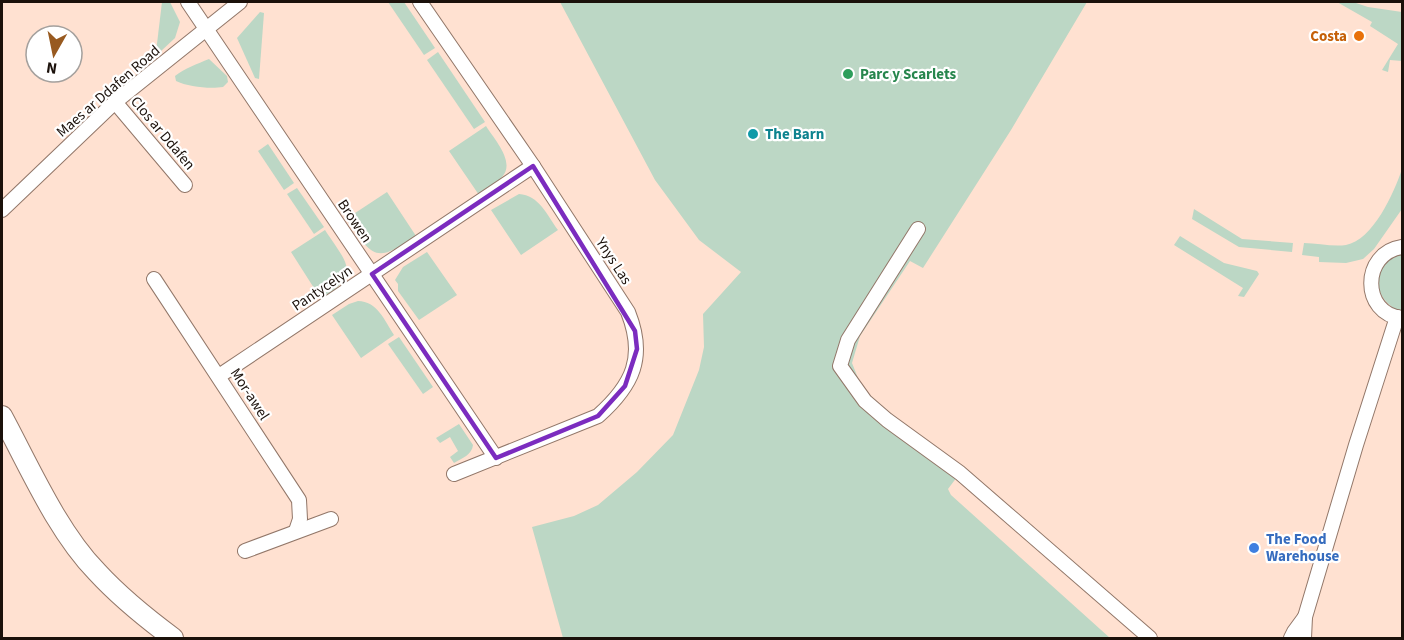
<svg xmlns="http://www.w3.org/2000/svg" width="1404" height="640" viewBox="0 0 1404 640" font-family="'Source Sans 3',sans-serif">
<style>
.green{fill:#bcd7c5}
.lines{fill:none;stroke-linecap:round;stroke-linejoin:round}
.street-casing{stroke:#927769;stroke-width:16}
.secondary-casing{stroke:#927769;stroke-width:22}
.street{stroke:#fff;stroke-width:14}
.secondary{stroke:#fff;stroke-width:20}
.marked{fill:none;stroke:#7b2cbf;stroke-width:4.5;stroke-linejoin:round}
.food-dot{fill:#e8710a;stroke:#fff;stroke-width:2}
.leisure-dot{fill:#2e9e5b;stroke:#fff;stroke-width:2}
.culture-dot{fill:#0f9aa8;stroke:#fff;stroke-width:2}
.shop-dot{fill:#3f7fe0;stroke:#fff;stroke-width:2}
.labels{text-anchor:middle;stroke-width:4.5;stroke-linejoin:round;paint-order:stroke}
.food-label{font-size:15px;font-weight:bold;fill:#c56008;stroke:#fff;text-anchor:end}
.leisure-label{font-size:15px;font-weight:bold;fill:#27864d;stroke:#fff;text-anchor:start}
.street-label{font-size:15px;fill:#1b110b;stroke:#fff}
.culture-label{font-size:15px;font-weight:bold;fill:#0d838f;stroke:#fff;text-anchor:start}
.shop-label{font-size:15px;font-weight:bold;fill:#366cbe;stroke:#fff;text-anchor:start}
</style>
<rect width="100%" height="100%" fill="#ffe1d1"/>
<g class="green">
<polygon points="162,2 170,2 180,22 175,38 160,52 156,52"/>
<polygon points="388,2 404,2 435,48 424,55"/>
<polygon points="560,2 1087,2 1011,130 923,268 910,261 860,336 852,363 862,388 896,418 963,466 960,473 948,489 951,495 1110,638 563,638 532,527 574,516 598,505 637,472 673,435 699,370 704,347 703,314 741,272 699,240 655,180"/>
<polygon points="1337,2 1353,2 1368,7 1402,12 1402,61 1390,60 1388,72 1382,70 1398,44 1370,26 1372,22"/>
<polygon points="260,12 264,13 259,79 255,78 237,38"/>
<polygon points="438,52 485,122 474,129 427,60"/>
<path d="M 209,59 L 227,76 L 228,82 L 223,87 C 210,89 188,87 176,81 L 175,76 C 185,68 197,64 209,59 Z"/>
<path d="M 486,126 C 494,139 516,162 502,177 C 496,184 487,189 479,195 L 449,151 Z"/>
<polygon points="268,144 294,183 284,190 258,151"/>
<path d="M 1402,169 L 1402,209 L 1374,249 L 1363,259 L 1346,263 L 1319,262 L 1319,257 L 1302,255 L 1304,243 C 1317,243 1333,247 1346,245 C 1373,240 1394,193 1402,169 Z"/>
<polygon points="297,188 324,227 314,234 287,194"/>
<path d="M 387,192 L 416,236 C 374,265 373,256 346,219 Z"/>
<path d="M 519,194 C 539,195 547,215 558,230 L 521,255 L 491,210 Z"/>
<polygon points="1194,209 1242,239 1293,243 1292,252 1239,247 1192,219"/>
<path d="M 325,230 C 347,264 362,273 321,299 L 291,252 Z"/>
<polygon points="1180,236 1224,263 1257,271 1259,274 1244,297 1238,296 1243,288 1174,245"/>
<polygon points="427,252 457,295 419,320 398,291 398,284 395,280 403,267"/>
<path d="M 1402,254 L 1402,312 C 1371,301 1369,263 1402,254 Z"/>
<path d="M 358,301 C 377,301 385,321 394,335 L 361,358 L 332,315 L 349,304 Z"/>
<polygon points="399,337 433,387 423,394 388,344"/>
<path d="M 459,424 L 473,445 C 472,455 462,458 454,463 L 450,457 L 458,451 L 450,437 L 440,443 L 436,438 Z"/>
</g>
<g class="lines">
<defs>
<g id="street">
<polyline points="188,2 496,458"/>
<path d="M 420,2 L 533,166 L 628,312 C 646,357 633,385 598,416 L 454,474"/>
<polyline points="115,102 185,185"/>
<polyline points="2,210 115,102 240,2"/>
<polyline points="918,229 848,340 840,366 865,401 887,420 960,473 1150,638"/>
<path d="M 1402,247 C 1361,253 1361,314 1402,318"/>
<polyline points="154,279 299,500 300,519 296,531"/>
<polyline points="219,376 533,166"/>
<polyline points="245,551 331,519"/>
<polyline points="1291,638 1294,632 1305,617"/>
<polyline points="1304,638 1305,617 1356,445 1397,317"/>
</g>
<path id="secondary" d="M 2,416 C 29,466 57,531 97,572 C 120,597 146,618 173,638"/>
</defs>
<use href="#street" class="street-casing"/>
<use href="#secondary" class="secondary-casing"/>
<use href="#street" class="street"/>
<use href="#secondary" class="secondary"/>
</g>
<path class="marked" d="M 533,166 L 635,331 L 637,349 L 625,386 L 598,416 L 496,458 L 372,274 Z"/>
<circle class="food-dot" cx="1359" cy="36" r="6"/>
<circle class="leisure-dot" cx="848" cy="74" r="6"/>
<circle class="culture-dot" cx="753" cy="134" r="6"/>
<circle class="shop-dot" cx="1254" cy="548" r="6"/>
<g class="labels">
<g class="food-label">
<text x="1347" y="41">Costa</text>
</g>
<g class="leisure-label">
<text x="860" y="79">Parc y Scarlets</text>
</g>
<g class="street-label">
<text transform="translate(108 91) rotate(-41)" y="5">Maes ar Ddafen Road</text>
<text transform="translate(163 133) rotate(50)" y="5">Clos ar Ddafen</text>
<text transform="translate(355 221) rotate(56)" y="5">Browen</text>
<text transform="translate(614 261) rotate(57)" y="5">Ynys Las</text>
<text transform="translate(322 288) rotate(-34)" y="5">Pantycelyn</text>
<text transform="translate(250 394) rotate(57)" y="5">Mor-awel</text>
</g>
<g class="culture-label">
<text x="765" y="139">The Barn</text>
</g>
<g class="shop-label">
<text x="1266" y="544">The Food<tspan x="1266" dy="17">Warehouse</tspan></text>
</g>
</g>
<rect width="1404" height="640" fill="none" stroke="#1b110b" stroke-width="6"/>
<g transform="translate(54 54) rotate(189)"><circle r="28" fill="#ffffff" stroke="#a4a09d" stroke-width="1.5"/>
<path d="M0-4.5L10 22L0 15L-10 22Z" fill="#985a20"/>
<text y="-9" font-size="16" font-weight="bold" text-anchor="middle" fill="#1b110b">N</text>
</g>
</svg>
